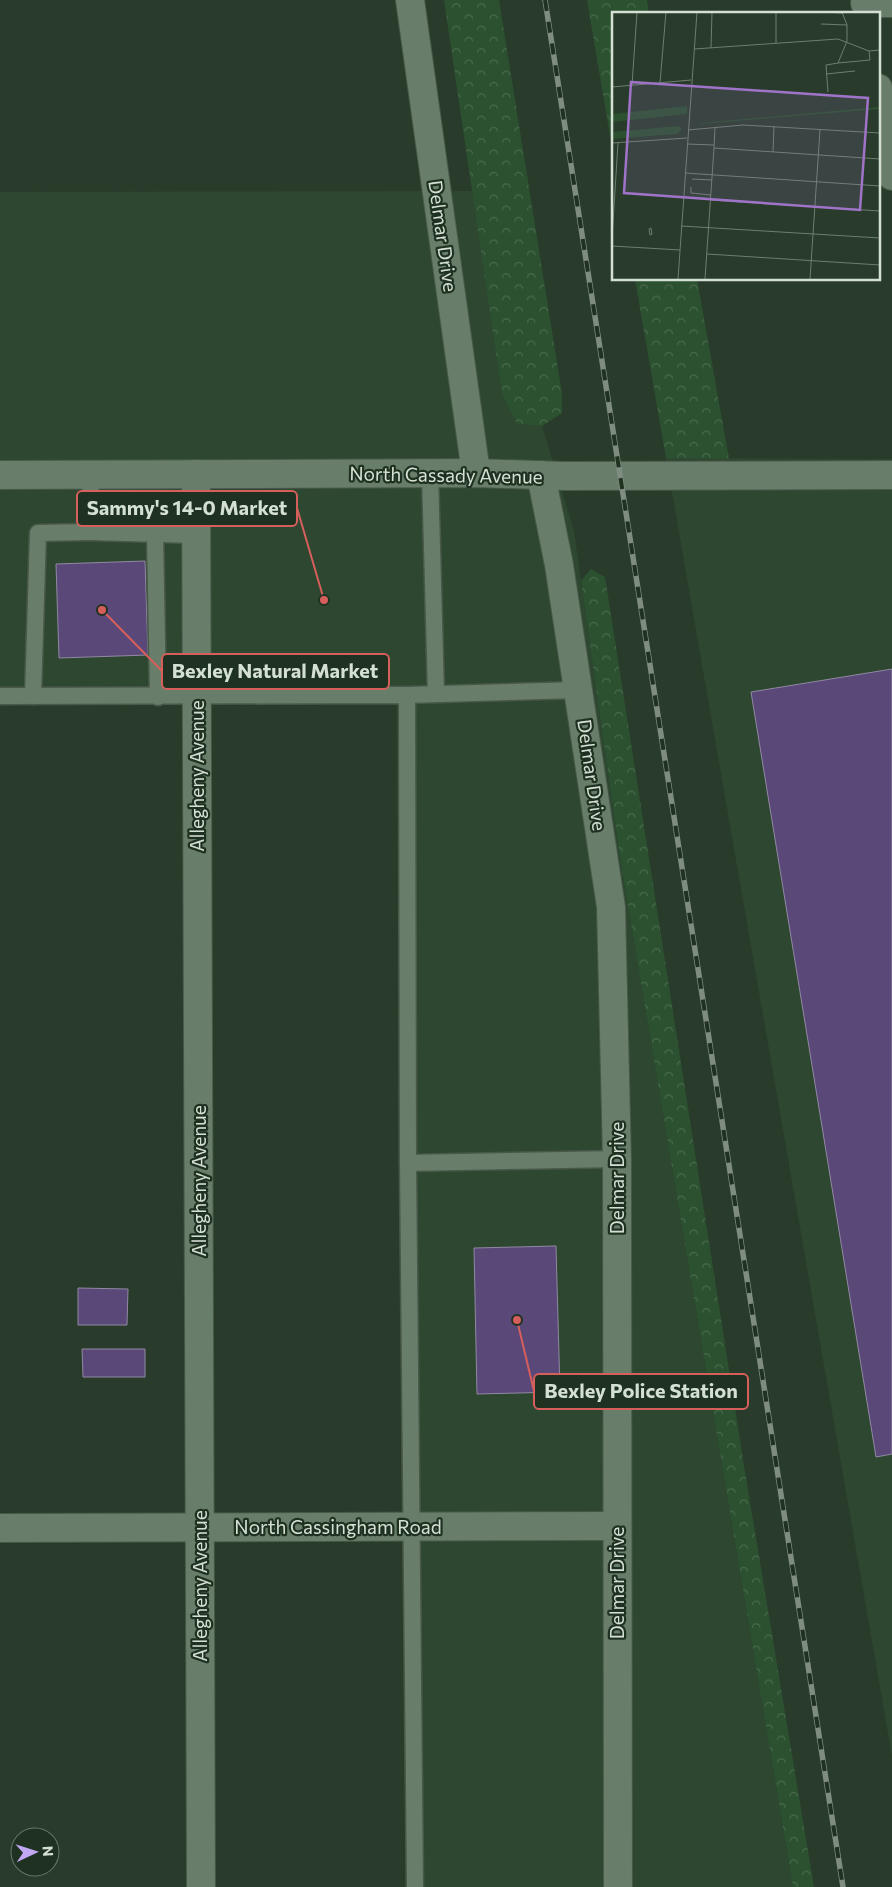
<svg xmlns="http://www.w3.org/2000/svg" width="892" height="1887" viewBox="0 0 892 1887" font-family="Commissioner,sans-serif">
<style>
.built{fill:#2e4731}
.forest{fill:url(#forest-crowns)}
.building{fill:#5a4879;stroke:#9189a2}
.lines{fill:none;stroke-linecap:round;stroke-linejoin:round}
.service-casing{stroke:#485849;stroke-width:19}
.minor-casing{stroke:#485849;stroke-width:30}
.tertiary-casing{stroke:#485849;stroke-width:30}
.service{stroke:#687d6a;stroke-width:16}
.minor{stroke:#687d6a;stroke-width:28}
.tertiary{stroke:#687d6a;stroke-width:28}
.rail-casing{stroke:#7e8d7f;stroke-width:5.5}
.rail{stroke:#1f3221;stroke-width:4;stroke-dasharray:11;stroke-linecap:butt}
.labels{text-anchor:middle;stroke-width:4.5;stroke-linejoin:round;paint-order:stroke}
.street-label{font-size:19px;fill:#d5e0d5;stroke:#1f3221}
.inset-road{fill:none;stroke:#6e7e6f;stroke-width:1}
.view{fill:#9f74c8;fill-opacity:0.15;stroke:#9f74c8;stroke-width:2.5}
.inset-edge{fill:none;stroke:#d5e0d5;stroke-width:2.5}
.leader{fill:none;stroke:#d65f5c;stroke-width:2}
.callout-dot{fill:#d65f5c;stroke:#1f3221;stroke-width:2}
.callout{fill:#1f3221;stroke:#d65f5c;stroke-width:2}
.callout-label{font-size:20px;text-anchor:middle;font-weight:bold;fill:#d5e0d5}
</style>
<defs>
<pattern id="forest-crowns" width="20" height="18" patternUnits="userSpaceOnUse" patternTransform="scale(1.25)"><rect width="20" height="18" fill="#2b5130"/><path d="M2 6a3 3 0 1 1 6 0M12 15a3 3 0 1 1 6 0" fill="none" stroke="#496a4d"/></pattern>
</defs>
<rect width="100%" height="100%" fill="#293c2b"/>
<g class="built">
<polygon points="473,191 502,394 517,424 542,426 574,531 621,864 793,1887 409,1887 408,694 0,694 0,192"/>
<polygon points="666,458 892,459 892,1756"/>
</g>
<g class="forest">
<polygon points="444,0 499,0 562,394 562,413 542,426 517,424 502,394"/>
<polygon points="587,0 647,0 649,14 613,14 613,153"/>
<polygon points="635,279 697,279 729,459 666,458"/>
<polygon points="591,569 605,577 744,1466 814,1887 793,1887 621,864 581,581"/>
</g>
<g class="building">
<polygon points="145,561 148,655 59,658 56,564"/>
<polygon points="892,669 892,1454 876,1457 751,692"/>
<polygon points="556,1246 560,1392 477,1394 474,1248"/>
<polygon points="78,1288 128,1289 127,1325 78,1325"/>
<polygon points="82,1349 145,1349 145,1377 83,1377"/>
</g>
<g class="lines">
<defs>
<g id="service">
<polyline points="430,473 436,694"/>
<polyline points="91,475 89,532 196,535"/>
<polyline points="155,534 158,697"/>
<polyline points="407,695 579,690"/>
<polyline points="0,696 407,695 408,1163 415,1887"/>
<polyline points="33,696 38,533 89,532"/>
<polyline points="408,1163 617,1159"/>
</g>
<g id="minor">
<polyline points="410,0 476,473"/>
<polyline points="865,3 892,3"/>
<polyline points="878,88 892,176"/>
<polyline points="196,474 201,1887"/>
<polyline points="541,475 559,565 611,907 617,1159 618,1887"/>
<polyline points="0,1528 616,1526"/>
</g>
<polyline id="tertiary" points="0,475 476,473 564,476 892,475"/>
</defs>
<use href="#service" class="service-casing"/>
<use href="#minor" class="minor-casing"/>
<use href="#tertiary" class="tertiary-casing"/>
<use href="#service" class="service"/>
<use href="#minor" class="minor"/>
<use href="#tertiary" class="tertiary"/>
<defs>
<polyline id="rail" points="545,0 843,1887"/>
</defs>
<use href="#rail" class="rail-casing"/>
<use href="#rail" class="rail"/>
</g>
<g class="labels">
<g class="street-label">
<text transform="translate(443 236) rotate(82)" y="7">Delmar Drive</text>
<text transform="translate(446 475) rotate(1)" y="7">North Cassady Avenue</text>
<text transform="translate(592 775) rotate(82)" y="7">Delmar Drive</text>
<text transform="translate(197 776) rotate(-90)" y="7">Allegheny Avenue</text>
<text transform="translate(617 1178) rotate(-90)" y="7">Delmar Drive</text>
<text transform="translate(199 1181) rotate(-90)" y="7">Allegheny Avenue</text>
<text x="338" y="1534">North Cassingham Road</text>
<text transform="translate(617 1583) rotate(-90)" y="7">Delmar Drive</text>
<text transform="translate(200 1586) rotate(-90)" y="7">Allegheny Avenue</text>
</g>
</g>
<g transform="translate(612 12)">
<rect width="268" height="268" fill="#293c2b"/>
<path d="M 75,94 L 75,102 L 0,110 L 0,102 ZM 267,95 L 267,97 L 88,112 L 89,111 ZM 66,114 L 70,117 L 65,122 L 0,127 L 0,120 Z" fill="#2b5130"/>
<path class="inset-road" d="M 164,0 L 164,31M 211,0 L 230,1M 209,12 L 235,13M 99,36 L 100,0M 82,37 L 226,27 L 257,39 L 268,38M 226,51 L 258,48 L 257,39M 214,62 L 243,59M 48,71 L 54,0M 20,73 L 25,0M 0,75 L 79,68M 216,80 L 214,53 L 226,51 L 235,29 L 235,13 L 230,0M 76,118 L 131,113 L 268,121M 0,131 L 75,126M 75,132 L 102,133M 102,136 L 103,115M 161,140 L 162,114M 73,161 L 268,174M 80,167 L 100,168M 79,175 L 79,181 L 99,183M 99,188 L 268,199M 69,214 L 268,226M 39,216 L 40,222 L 38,223 L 37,217 ZM 0,226 L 6,131M 0,234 L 68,238M 95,242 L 268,253M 66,267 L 85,0M 93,267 L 102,136 L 268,147M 198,267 L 208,118"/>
<path class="view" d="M 19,70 L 256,86 L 248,198 L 12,181 Z"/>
<rect width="268" height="268" class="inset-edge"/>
</g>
<path class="leader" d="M324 600L297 508M102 610L162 671M517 1320L534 1391"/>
<g class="callout-dot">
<circle cx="324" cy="600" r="5"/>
<circle cx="102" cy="610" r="5"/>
<circle cx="517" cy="1320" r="5"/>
</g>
<g class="callout">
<rect x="77" y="491" width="220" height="35" rx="5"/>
<rect x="162" y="654" width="227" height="35" rx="5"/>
<rect x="534" y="1374" width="214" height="35" rx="5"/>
</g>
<g class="callout-label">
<text x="187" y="515">Sammy's 14-0 Market</text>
<text x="275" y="678">Bexley Natural Market</text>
<text x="641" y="1398">Bexley Police Station</text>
</g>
<g transform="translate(35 1852) rotate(86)"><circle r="24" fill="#1f3221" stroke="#687869"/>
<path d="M0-4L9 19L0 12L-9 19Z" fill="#c2a7f2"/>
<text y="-8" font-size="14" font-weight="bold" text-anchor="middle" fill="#d5e0d5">N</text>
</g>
</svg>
